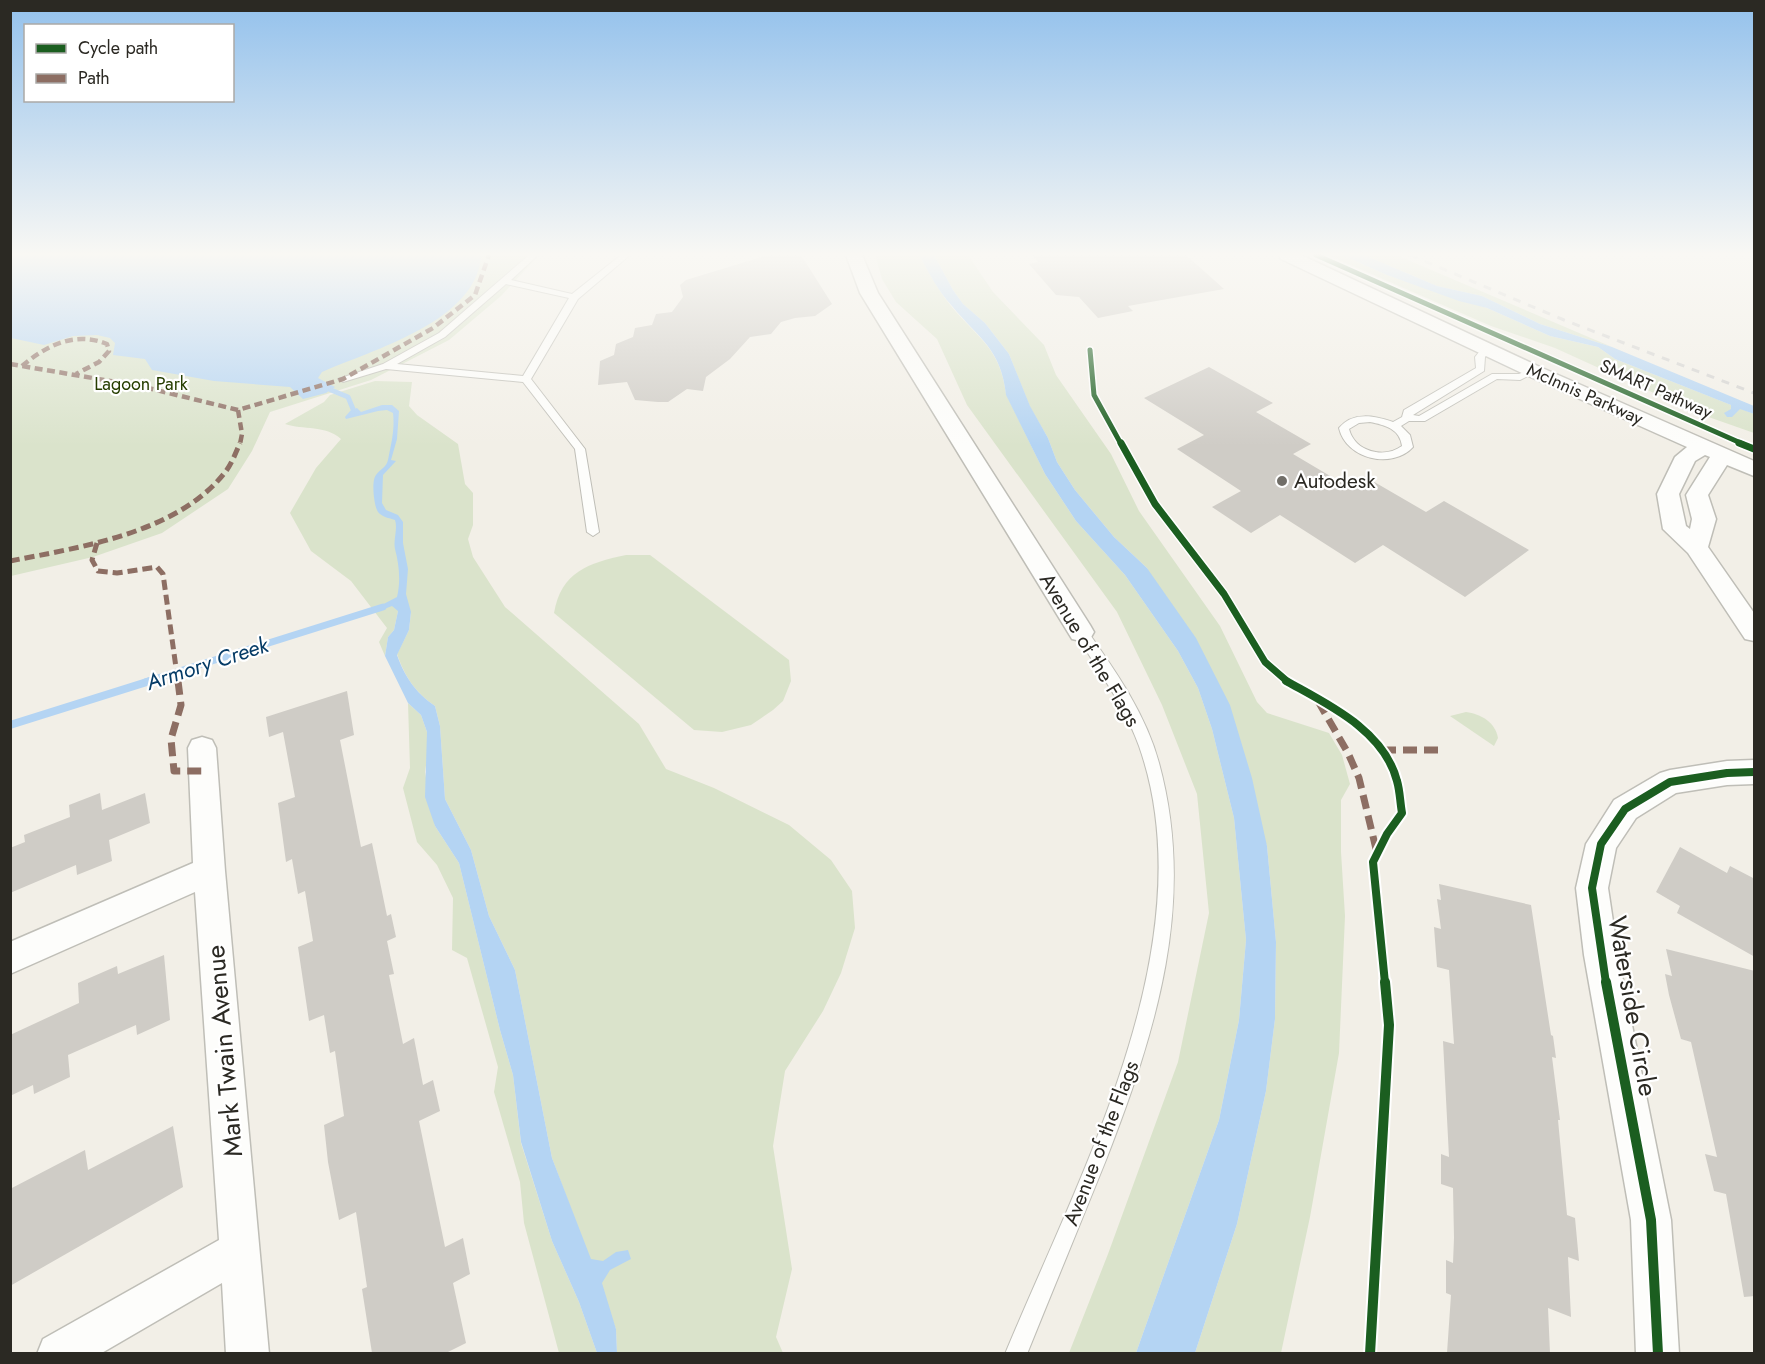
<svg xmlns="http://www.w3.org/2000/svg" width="1765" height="1364" viewBox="0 0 1765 1364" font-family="Jost,sans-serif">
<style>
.green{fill:#dae3cb}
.water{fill:#b4d4f3}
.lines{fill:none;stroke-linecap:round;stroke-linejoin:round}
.stream-far2{stroke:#b4d4f3;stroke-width:5}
.stream-far1{stroke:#b4d4f3;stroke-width:7}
.stream{stroke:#b4d4f3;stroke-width:8}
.building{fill:#cfccc6}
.lane-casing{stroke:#bfbeb7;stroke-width:2}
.street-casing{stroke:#bfbeb7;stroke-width:3}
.lane{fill:#fdfdfb;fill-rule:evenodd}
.street{fill:#fdfdfb;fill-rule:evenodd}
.rail{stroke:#d3d2d0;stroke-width:3;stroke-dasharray:8 8;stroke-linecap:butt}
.quiet-far2{stroke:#8d6e63;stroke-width:4.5;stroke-dasharray:8 4.5;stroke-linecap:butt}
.quiet-far1{stroke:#8d6e63;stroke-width:5;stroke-dasharray:10 5;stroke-linecap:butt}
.quiet{stroke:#8d6e63;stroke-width:7;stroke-dasharray:14 7;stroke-linecap:butt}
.cycleway-far3-casing{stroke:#fff;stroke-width:8}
.cycleway-far2-casing{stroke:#fff;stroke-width:10}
.cycleway-far1-casing{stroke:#fff;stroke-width:12}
.cycleway-casing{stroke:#fff;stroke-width:14}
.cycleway-far3{stroke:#1b5e20;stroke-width:5}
.cycleway-far2{stroke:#1b5e20;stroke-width:7}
.cycleway-far1{stroke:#1b5e20;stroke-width:8}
.cycleway{stroke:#1b5e20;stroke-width:10}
.poi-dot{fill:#716e68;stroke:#fff;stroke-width:2}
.labels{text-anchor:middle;stroke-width:4.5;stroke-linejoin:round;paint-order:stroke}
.far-park-label{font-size:18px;fill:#263e00;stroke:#fff}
.far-street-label{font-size:18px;fill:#2b2923;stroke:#fff}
.poi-label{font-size:21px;fill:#2b2923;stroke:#fff;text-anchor:start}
.street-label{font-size:21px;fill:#2b2923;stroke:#fff}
.water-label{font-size:22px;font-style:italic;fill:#053b66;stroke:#fff}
.near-street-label{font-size:26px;fill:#2b2923;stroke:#fff}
</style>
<rect width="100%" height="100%" fill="#f2efe7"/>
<g class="green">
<polygon points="10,255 539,255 501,296 449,340 371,380 270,412 252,451 228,489 162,533 93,557 11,576"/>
<path d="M 875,255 L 919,255 C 929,273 938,290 951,306 C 978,339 1000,347 1006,394 L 1045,474 L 1076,521 L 1125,575 L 1178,651 L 1198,688 L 1212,729 L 1234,818 L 1246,940 L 1239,1020 L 1219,1120 L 1136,1353 L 1069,1353 L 1108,1254 L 1178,1062 L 1209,913 L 1197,794 L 1162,705 L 1117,612 L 967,405 L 937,339 L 896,302 L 882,279 Z"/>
<polygon points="934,255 968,255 993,292 1044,345 1056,375 1111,454 1139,511 1220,626 1257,702 1267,713 1329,733 1342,755 1350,784 1341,800 1341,852 1345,916 1339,1053 1310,1217 1281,1353 1195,1353 1237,1224 1266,1091 1275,1019 1276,942 1267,846 1147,568 1114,537 1075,490 1057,462 1048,438 1030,407 1009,354 985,323 963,304 953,290"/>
<polygon points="1328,255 1342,255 1387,275 1487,308 1550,336 1598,347 1615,359 1754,414 1754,433 1700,414 1555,348 1491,326"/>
<polygon points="1364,255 1396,255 1612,347 1540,324 1482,296 1437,286"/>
<path d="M 375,381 L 412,382 L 409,406 L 417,415 L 458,444 L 465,484 L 473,493 L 473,525 L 468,539 L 473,557 L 505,607 L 639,724 L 666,769 L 714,788 L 789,825 L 831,860 L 852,891 L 855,928 L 841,973 L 823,1011 L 785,1071 L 773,1146 L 792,1269 L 776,1337 L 783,1353 L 617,1353 L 616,1329 L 552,1158 L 515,970 L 489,916 L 471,850 L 445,799 L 440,726 L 435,706 C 415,692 405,677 397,654 L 409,630 L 411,612 L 398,611 L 394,630 L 388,637 L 385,656 L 379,642 L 387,628 L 351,581 L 311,551 L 290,513 L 316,468 L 341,439 C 326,425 303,430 285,424 L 324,402 L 330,395 Z"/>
<path d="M 626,555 L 650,555 L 789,660 L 791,681 L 783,701 L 773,710 L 751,725 L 722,732 L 694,730 L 554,613 C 561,572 588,563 626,555 Z"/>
<polygon points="408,703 421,715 427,732 428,752 425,772 435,826 459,863 500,1030 513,1075 521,1143 552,1241 579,1302 597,1353 559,1353 524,1223 520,1182 494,1092 498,1067 467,958 452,950 453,898 437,865 417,842 403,788 410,768"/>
<path d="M 1466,712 C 1481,714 1495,722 1498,738 L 1494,746 L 1450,716 Z"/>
</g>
<g class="water">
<path d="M 11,255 L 481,255 C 478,321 372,350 322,372 L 318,378 L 335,387 L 326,393 L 303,399 L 290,387 L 214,381 L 152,370 L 145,359 L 113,355 L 115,343 L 110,338 L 97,335 L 73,336 L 44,345 L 11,338 Z"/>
<path d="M 919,255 L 934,255 L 953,290 L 963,304 L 985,323 L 1009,354 L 1030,406 L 1048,438 L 1057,462 L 1075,490 L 1114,537 L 1147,568 L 1196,638 L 1230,705 L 1252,778 L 1267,846 L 1276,942 L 1275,1019 L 1266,1091 L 1237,1224 L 1195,1353 L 1136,1353 L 1219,1120 L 1239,1020 L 1246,940 L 1234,818 L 1212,729 L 1198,688 L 1178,651 L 1125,575 L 1076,521 L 1045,474 L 1006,395 C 1001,348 979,339 952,306 C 938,291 929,273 919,255 Z"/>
<polygon points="1342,255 1364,255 1437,286 1482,296 1540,324 1612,347 1754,406 1754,414 1740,409 1732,417 1727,417 1724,413 1731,409 1731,405 1615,359 1598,347 1550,336 1487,308 1459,301 1387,275"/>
<path d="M 382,405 L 392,405 L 399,411 L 397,439 L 391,460 L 396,461 L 383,475 L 382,503 L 386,510 L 398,515 L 403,522 L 403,543 L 408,569 L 406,594 L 411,612 L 409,630 L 397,655 C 405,677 415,692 435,706 L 440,726 L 445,799 L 471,850 L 489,916 L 515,970 L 552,1158 L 591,1259 L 603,1261 L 616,1252 L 628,1250 L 631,1259 L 610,1270 L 602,1283 L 616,1329 L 617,1353 L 597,1353 L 579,1302 L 552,1241 L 521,1142 L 513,1075 L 500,1030 L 459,863 L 435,826 L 425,797 L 427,732 L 421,715 L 408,703 L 385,656 L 388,637 L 394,630 L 398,611 L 392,606 L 379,611 L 374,609 L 397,597 C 401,581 399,564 395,549 C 393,540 398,529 395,520 C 389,518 382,517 378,512 C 374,506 371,481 376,475 C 380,469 386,468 388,460 C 391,444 395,430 393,413 L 387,410 L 378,411 L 346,419 L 345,417 L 351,410 L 357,408 L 361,412 Z"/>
</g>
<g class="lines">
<polyline class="stream-far2" points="331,390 348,397 353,409"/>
<polyline class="stream-far1" points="145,682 383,607"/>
<polyline class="stream" points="10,725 150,681"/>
</g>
<g class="building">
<polygon points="768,255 801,255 832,304 815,316 795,318 781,322 771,334 750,337 730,359 706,377 703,391 687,389 668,402 658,402 635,400 627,382 598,385 600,361 614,355 616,344 633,337 635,328 652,325 656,314 672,312 683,297 680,285 686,280"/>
<polygon points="1032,255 1186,255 1224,289 1128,306 1133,311 1098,318 1079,297 1056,295 1029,264 1038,262"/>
<polygon points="1209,367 1273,403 1256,412 1311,444 1293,454 1347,486 1364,476 1426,512 1444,501 1529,550 1465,597 1383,545 1355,563 1280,515 1251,533 1212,507 1241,491 1177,449 1204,435 1144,398"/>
<polygon points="347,691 354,735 340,740 361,847 372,843 387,916 391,914 396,937 387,941 394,974 389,975 403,1044 414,1038 423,1085 433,1080 440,1111 419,1121 445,1247 463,1238 470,1274 453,1283 466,1343 446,1353 372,1353 362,1289 367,1287 356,1212 339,1220 328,1162 324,1125 344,1116 335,1051 330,1053 324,1015 309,1021 298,947 313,941 305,891 298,894 292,859 286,862 278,803 295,797 283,732 269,737 266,717"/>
<polygon points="100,793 102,810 145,793 150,823 109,840 112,861 77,875 76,865 10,893 10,848 25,842 24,835 70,817 69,805"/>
<polygon points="1680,847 1727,873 1730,866 1755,879 1755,957 1677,913 1680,906 1656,892"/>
<polygon points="1439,884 1531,905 1551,1035 1553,1036 1556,1058 1552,1057 1560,1120 1558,1120 1567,1215 1575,1218 1579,1261 1568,1257 1571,1317 1548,1308 1550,1353 1447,1353 1451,1295 1446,1293 1446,1260 1453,1263 1454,1238 1453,1188 1441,1184 1441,1154 1449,1157 1443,1041 1454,1044 1449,970 1437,967 1434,927 1441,929 1437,899 1441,900"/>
<polygon points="1666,949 1755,971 1755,1296 1744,1297 1726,1194 1714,1191 1705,1154 1717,1157 1691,1042 1681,1039 1669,995 1665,974 1672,976"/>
<polygon points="164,955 170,1020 137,1035 136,1025 68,1055 70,1077 34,1094 33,1085 10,1096 10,1035 79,1003 78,983 117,966 118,974"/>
<polygon points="173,1126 183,1187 10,1286 10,1189 85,1150 88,1170"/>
</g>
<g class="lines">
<defs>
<g id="lane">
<path d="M 529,255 L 538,255 L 511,280 L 572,294 L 621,255 L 630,255 L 578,299 L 531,379 L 585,449 L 599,532 L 593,536 L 587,532 L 575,449 L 523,382 L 386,369 L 343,382 L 338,379 L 383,364 L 439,333 ZM 506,284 L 569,298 L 523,376 L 397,364 L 445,337 Z"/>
<path d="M 1486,346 L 1491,349 L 1485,357 L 1484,371 L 1413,415 L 1419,416 L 1492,374 L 1519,374 L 1533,368 L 1538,371 L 1520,380 L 1497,379 L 1425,421 L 1409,421 L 1401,426 L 1410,435 L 1413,447 C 1392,470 1346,459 1339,428 C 1353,411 1375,416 1393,422 L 1402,417 L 1404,410 L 1476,368 L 1475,357 L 1483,347 ZM 1370,422 C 1385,425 1400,429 1402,446 C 1384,459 1355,452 1349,429 L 1359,423 Z"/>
<path d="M 1081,627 L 1086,629 C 1115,670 1146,714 1159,763 C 1197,902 1156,1031 1106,1160 C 1080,1225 1053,1289 1027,1354 L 1005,1354 C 1079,1175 1208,942 1139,746 C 1124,704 1097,670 1075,632 Z"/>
</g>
<g id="street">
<polygon points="846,255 862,255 878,293 1090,625 1094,632 1090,639 1081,641 1072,639 860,293"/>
<path d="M 1279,255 L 1301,255 L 1540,367 L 1754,461 L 1754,476 L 1727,465 L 1708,495 L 1716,519 L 1708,547 L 1754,613 L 1754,641 L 1745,639 L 1688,553 L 1663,529 L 1657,494 L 1675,457 L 1687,447 L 1526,375 L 1281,259 ZM 1705,455 L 1710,457 L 1686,495 L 1692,519 L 1690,529 L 1686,526 L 1679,494 L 1695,461 Z"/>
<polygon points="202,737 212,740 216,748 225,871 269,1354 226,1354 222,1283 100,1354 37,1354 43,1339 219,1240 195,892 10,974 10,942 193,863 188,748 192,740"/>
<polygon points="1754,760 1754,784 1727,785 1676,793 1636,818 1616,848 1608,888 1618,955 1671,1220 1679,1354 1636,1354 1631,1220 1584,955 1576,888 1586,844 1614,800 1660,773 1670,770 1727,761"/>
</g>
</defs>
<use href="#lane" class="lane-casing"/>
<use href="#street" class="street-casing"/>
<use href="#lane" class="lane"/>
<use href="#street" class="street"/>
<polyline class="rail" points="1410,255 1564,320 1754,393"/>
<g class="quiet-far2">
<polyline points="10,364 140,386 238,410 343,379 433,328 475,295 489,255"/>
<path d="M 22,366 C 47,345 75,331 107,344 L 109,351 L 99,362 L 76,374"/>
<polyline points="238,410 242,434 240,444"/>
</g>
<g class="quiet-far1">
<polyline points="97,543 92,560 98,571 117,573 157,567 163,574 178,682"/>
<path d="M 10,561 C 81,547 179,533 226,471 C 232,463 236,452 240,443"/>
</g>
<g class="quiet">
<polyline points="178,681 181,705 171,739 174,771 203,771"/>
<polyline points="1318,701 1348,753 1359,778 1377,853"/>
<polyline points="1382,750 1439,750"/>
</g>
<defs>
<g id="cycleway-far3">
<polyline points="1316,255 1743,444"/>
<polyline points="1090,350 1094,395 1121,444"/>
</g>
<g id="cycleway-far2">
<polyline points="1121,443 1155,504 1224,594 1265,662 1288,682"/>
<polyline points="1739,443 1754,449"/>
</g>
<g id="cycleway-far1">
<path d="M 1286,681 C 1327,704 1384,730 1397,781 C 1400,791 1400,802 1402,813 L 1387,834 L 1373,862 L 1385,983"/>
<polyline points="1606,983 1592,888 1601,844 1625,809 1670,782 1727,773 1754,772"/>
</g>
<g id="cycleway">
<polyline points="1606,982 1651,1220 1658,1354"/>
<polyline points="1370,1354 1389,1025 1385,982"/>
</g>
</defs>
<use href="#cycleway-far3" class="cycleway-far3-casing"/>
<use href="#cycleway-far2" class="cycleway-far2-casing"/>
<use href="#cycleway-far1" class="cycleway-far1-casing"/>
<use href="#cycleway" class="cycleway-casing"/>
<use href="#cycleway-far3" class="cycleway-far3"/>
<use href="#cycleway-far2" class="cycleway-far2"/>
<use href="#cycleway-far1" class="cycleway-far1"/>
<use href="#cycleway" class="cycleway"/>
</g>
<linearGradient id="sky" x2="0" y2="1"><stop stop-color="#93c1ec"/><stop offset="0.57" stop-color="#f9f8f4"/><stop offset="1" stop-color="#f9f8f4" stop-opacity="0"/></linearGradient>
<rect width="1765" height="446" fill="url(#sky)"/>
<circle class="poi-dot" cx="1282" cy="481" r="6"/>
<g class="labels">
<g class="far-park-label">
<text x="141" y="390">Lagoon Park</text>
</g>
<g class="far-street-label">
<text transform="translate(1656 389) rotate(24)" y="6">SMART Pathway</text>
<text transform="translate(1585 394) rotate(24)" y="6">McInnis Parkway</text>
</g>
<g class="poi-label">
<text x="1294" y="488">Autodesk</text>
</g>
<g class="street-label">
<text transform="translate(1090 650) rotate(59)" y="7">Avenue of the Flags</text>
<text transform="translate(1101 1143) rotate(-69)" y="7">Avenue of the Flags</text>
</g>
<g class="water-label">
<text transform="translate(207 663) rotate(-18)" y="8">Armory Creek</text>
</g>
<g class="near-street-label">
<text transform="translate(1633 1006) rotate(80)" y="9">Waterside Circle</text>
<text transform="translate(224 1051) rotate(-95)" y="9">Mark Twain Avenue</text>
</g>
</g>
<rect width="1765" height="1364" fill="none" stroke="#2b2923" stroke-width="24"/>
<rect x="24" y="24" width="210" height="78" fill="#ffffff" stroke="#aaa9a7" stroke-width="1.5"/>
<rect x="36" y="44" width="30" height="9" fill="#1b5e20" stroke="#aaa9a7" stroke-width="1.5"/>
<text x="78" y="54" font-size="18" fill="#2b2923">Cycle path</text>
<rect x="36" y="74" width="30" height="9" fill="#8d6e63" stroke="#aaa9a7" stroke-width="1.5"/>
<text x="78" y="84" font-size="18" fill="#2b2923">Path</text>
</svg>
